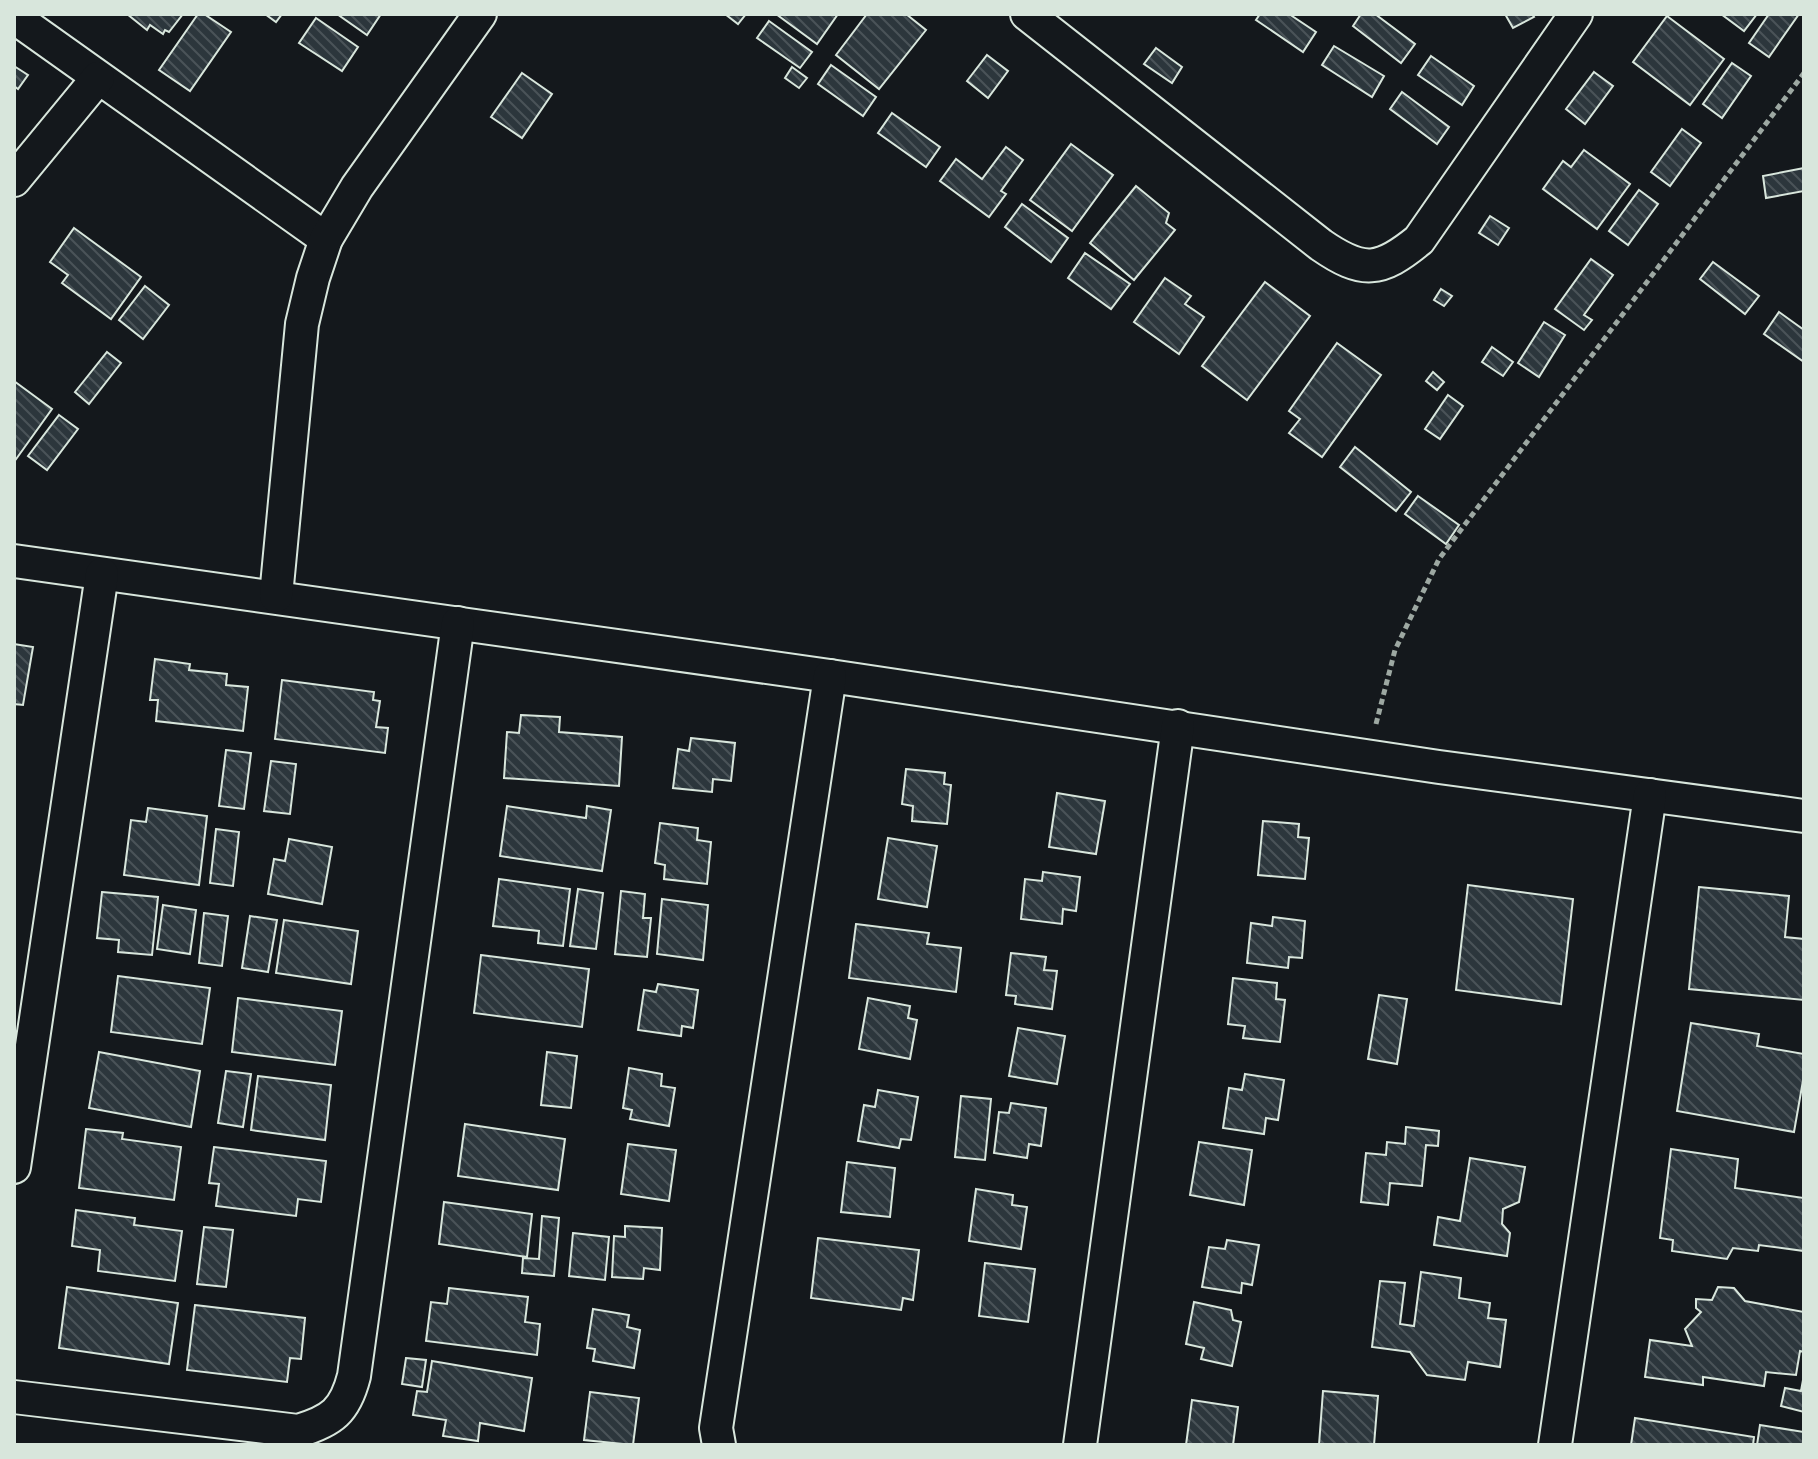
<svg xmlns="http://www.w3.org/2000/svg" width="1818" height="1459" viewBox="0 0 1818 1459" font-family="'Fira Sans',sans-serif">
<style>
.building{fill:url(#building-back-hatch);stroke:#d8e6dc;stroke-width:2}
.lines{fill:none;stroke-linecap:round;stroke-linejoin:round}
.minor-casing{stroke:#d8e6dc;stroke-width:36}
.path{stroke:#9da8a2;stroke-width:5;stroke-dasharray:6 4;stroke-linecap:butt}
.minor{stroke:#14181c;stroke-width:32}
</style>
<defs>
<pattern id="building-back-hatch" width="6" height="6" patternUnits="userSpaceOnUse" patternTransform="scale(2)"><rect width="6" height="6" fill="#2c363c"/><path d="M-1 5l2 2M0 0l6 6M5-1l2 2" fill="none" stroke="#4a5358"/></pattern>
</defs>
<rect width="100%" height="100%" fill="#14181c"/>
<g class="building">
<polygon points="127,14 183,14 169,32 165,30 163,34 150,25 147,30"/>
<polygon points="198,14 204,14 231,32 190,91 159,70"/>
<polygon points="265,14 282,14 276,22"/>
<polygon points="337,14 381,14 367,35"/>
<polygon points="725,14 746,14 738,24"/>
<polygon points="776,14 838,14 817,44"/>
<polygon points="867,14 906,14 926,30 879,89 836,55"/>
<polygon points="1260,14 1289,14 1316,32 1303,52 1256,20"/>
<polygon points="1361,14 1375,14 1415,44 1401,63 1353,26"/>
<polygon points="1505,14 1532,14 1534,17 1513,28"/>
<polygon points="1721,14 1757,14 1744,31"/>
<polygon points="1769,14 1799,14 1769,57 1749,43"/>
<polygon points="1667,16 1724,59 1690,105 1633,62"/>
<polygon points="316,18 358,47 342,71 299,43"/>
<polygon points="769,21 812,52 800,68 757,38"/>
<polygon points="1334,46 1384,76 1372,97 1322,65"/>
<polygon points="1156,48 1182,67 1172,83 1144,64"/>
<polygon points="987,55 1008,71 988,98 967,81"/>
<polygon points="1431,56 1474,86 1462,105 1418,75"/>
<polygon points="1732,63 1751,76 1722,118 1703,104"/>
<polygon points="831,65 876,97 863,116 818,84"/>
<polygon points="14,66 28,75 18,89 14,86"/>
<polygon points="792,67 807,78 799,88 785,78"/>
<polygon points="1594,72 1613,86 1585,124 1566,109"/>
<polygon points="522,73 552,94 522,138 491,117"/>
<polygon points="1402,92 1449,127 1437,144 1390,109"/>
<polygon points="892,113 940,147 926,167 878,133"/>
<polygon points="1682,129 1701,143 1670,186 1651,172"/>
<polygon points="1071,144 1113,175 1072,231 1030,200"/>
<polygon points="1006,147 1023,160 1001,191 1006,194 989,217 940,181 956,159 982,179"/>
<polygon points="1584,150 1630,184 1597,229 1543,189 1563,161 1571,167"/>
<polygon points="1804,168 1804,191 1766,198 1763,176"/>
<polygon points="1136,186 1169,213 1166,223 1175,230 1134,280 1090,243"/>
<polygon points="1639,190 1658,204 1628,245 1609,231"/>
<polygon points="1022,204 1068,238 1051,262 1005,227"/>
<polygon points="1490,216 1509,228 1498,245 1479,233"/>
<polygon points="74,228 141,277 111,319 62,283 68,275 50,262"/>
<polygon points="1085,253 1130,284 1111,309 1068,278"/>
<polygon points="1591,259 1613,275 1584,315 1592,320 1584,330 1555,309"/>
<polygon points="1713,262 1759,296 1745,314 1700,279"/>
<polygon points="1165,278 1191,296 1185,304 1204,317 1179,354 1134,322"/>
<polygon points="1265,282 1310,316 1247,400 1202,366"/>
<polygon points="145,286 169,305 143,339 119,320"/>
<polygon points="1441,289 1452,296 1444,306 1434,300"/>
<polygon points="1779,312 1804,330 1804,362 1764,334"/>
<polygon points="1544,322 1565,335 1539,377 1518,363"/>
<polygon points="1337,343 1381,375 1322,457 1289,433 1300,419 1289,411"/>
<polygon points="1492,347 1513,362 1503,376 1482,362"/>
<polygon points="107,352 121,363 89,404 75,392"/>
<polygon points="1433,372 1444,382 1437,390 1426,381"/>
<polygon points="14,381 52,409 14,462"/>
<polygon points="1448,395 1463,406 1440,439 1425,429"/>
<polygon points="59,415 78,429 47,470 28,456"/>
<polygon points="1355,447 1411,492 1396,511 1340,467"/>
<polygon points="1418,496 1459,525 1446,544 1405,514"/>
<polygon points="14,644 33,647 23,705 14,704"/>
<polygon points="155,659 190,664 189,670 227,674 226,685 248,687 243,731 156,721 158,700 150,700"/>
<polygon points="282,680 374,692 373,700 380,701 376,727 388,728 385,753 275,739"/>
<polygon points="521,715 560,717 559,732 622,737 619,786 504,778 507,732 519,733"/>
<polygon points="691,738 735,743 731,781 713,779 712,792 673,788 678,749 689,751"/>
<polygon points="226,750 251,753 244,809 219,806"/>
<polygon points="271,761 296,764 290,814 264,811"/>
<polygon points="906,769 945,773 944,784 951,785 947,824 912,821 913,806 902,804"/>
<polygon points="1057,793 1105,801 1096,854 1049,847"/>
<polygon points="507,806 586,818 587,806 611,810 602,871 500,856"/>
<polygon points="148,808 207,816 199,885 124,875 131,820 146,822"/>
<polygon points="1263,821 1299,824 1298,837 1309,838 1305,879 1258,875"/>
<polygon points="660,823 698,828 697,840 711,842 707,884 664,879 665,865 655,863"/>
<polygon points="216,829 239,832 233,886 210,883"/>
<polygon points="888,838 937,846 927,907 878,899"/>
<polygon points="289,839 332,847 322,904 268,894 274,859 285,861"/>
<polygon points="1043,872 1080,877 1076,911 1063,909 1062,924 1021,919 1025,879 1042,881"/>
<polygon points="499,879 570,889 563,946 538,943 539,931 493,926"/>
<polygon points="1468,885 1573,899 1561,1004 1456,990"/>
<polygon points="1699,887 1789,896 1785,937 1804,939 1804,1000 1689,989"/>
<polygon points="578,889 603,893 596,949 570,946"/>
<polygon points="621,891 645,894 643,918 651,918 647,957 615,954"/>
<polygon points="102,892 158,897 152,955 118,952 119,940 97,938"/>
<polygon points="662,899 708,905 703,960 657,954"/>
<polygon points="163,905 196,910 190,954 157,949"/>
<polygon points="204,913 228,916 222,966 199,963"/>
<polygon points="250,916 277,920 268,972 242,968"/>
<polygon points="1273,917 1305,921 1302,958 1289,957 1288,968 1247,963 1251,923 1272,926"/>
<polygon points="284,920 358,931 351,984 276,973"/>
<polygon points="856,924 929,933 927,944 961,948 956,992 849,978"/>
<polygon points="1011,953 1046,957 1044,970 1057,971 1052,1009 1015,1004 1016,996 1006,995"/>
<polygon points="481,955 589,969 582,1027 474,1013"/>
<polygon points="118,976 210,988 202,1044 111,1032"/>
<polygon points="1233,978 1277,983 1276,999 1285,1000 1280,1042 1243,1038 1245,1026 1228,1024"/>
<polygon points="658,984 698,990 693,1028 682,1026 681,1036 638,1030 644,990 656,992"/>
<polygon points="1379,995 1407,999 1397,1064 1368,1059"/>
<polygon points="238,998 342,1011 335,1065 232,1052"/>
<polygon points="868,998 910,1006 908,1018 917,1020 910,1059 859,1049"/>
<polygon points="1691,1023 1759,1034 1757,1046 1804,1054 1804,1075 1794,1132 1677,1111"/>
<polygon points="1018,1028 1065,1036 1057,1084 1009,1076"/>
<polygon points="99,1052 200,1071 191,1127 89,1108"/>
<polygon points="547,1052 577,1056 571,1108 541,1105"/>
<polygon points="629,1068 662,1074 661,1086 675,1088 669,1126 630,1119 632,1110 623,1108"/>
<polygon points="226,1071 251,1074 243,1127 218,1123"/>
<polygon points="1245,1074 1284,1080 1278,1120 1266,1118 1264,1134 1223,1128 1229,1088 1242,1090"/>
<polygon points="258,1076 331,1085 325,1140 251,1130"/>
<polygon points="878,1090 918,1097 911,1140 901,1139 899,1148 858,1141 864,1105 875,1107"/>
<polygon points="961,1096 991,1099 985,1160 955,1157"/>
<polygon points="1011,1103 1046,1108 1041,1146 1029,1144 1027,1158 994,1153 999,1112 1009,1113"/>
<polygon points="465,1124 565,1139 558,1190 458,1176"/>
<polygon points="1406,1127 1439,1131 1438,1146 1426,1145 1422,1186 1390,1183 1388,1205 1361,1202 1366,1153 1386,1155 1387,1142 1405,1144"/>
<polygon points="86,1129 123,1133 122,1139 181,1147 174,1200 79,1188"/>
<polygon points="1199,1142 1252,1150 1244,1205 1190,1195"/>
<polygon points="628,1144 676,1150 669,1201 621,1194"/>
<polygon points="214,1147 326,1161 321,1202 298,1199 296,1216 216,1206 219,1184 209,1183"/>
<polygon points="1671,1149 1738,1159 1735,1188 1804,1198 1804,1251 1759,1245 1758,1251 1733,1248 1727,1259 1672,1251 1673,1240 1660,1238"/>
<polygon points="1470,1158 1525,1167 1519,1202 1503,1209 1502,1224 1510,1233 1507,1256 1434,1245 1438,1217 1460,1221"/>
<polygon points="847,1162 895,1168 890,1217 841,1212"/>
<polygon points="976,1189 1013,1195 1012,1205 1027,1207 1021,1249 969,1241"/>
<polygon points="444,1202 532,1214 527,1257 439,1244"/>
<polygon points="76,1210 135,1218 134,1225 182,1231 175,1281 98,1271 100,1250 72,1246"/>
<polygon points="542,1216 559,1218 554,1276 522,1273 523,1258 539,1259"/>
<polygon points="625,1226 662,1228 660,1270 644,1268 643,1279 612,1277 614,1236 625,1237"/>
<polygon points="204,1227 233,1230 226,1287 197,1284"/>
<polygon points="573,1233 609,1237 605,1280 569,1276"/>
<polygon points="818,1238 919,1250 913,1300 903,1298 901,1310 811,1298"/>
<polygon points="1227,1240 1259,1245 1252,1285 1242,1283 1241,1293 1202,1287 1209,1247 1225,1249"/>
<polygon points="985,1263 1035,1269 1028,1322 979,1316"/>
<polygon points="1421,1272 1461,1278 1459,1298 1490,1303 1488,1318 1506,1320 1500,1367 1468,1362 1465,1380 1427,1375 1410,1352 1372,1347 1380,1281 1405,1283 1400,1324 1414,1326"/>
<polygon points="67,1287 178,1303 169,1364 59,1348"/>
<polygon points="1718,1287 1734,1288 1745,1301 1804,1312 1804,1352 1800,1351 1796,1375 1766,1372 1764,1386 1703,1377 1703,1385 1645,1377 1650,1340 1692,1346 1685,1329 1701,1312 1696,1308 1696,1299 1712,1300"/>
<polygon points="449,1288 528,1297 525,1322 540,1324 537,1355 426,1341 431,1302 447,1304"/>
<polygon points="1194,1302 1231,1310 1233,1320 1241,1322 1232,1366 1201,1359 1204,1348 1186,1344"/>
<polygon points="195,1305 305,1318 301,1359 290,1358 287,1382 187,1370"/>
<polygon points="593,1309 629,1315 627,1327 640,1330 634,1368 593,1361 595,1349 587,1348"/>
<polygon points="406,1358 426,1360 422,1387 402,1384"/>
<polygon points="432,1361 532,1378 524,1431 480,1423 478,1441 443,1436 446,1420 413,1415 417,1391 427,1392"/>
<polygon points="1803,1380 1804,1412 1781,1406 1785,1388 1801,1391"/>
<polygon points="1323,1391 1378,1396 1374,1445 1319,1445"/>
<polygon points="590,1392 639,1398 633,1445 584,1440"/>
<polygon points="1192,1400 1238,1407 1233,1445 1186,1445"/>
<polygon points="1635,1418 1754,1437 1753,1445 1631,1445"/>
<polygon points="1760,1425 1804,1432 1804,1445 1757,1445"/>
</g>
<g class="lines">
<defs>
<g id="minor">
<path d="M 1027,14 L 1321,245 C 1363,274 1380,272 1419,240 L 1576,14"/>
<polyline points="14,17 326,239"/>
<polyline points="14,180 98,78"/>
<polyline points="14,561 830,676 1439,767 1804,816"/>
<polyline points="276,596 302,324 313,278 326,239 357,187 480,14"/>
<polyline points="14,1167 102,574"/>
<path d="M 14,1397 L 298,1431 C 332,1421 345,1411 354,1376 L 458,623"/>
<polyline points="719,1445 716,1428 830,676"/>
<polyline points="1080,1445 1178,726"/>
<polyline points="1555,1445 1650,795"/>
</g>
</defs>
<use href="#minor" class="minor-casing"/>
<polyline class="path" points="1376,724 1395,650 1439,559 1804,73"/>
<use href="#minor" class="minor"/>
</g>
<rect width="1818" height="1459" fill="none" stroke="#d8e6dc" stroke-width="32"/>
</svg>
